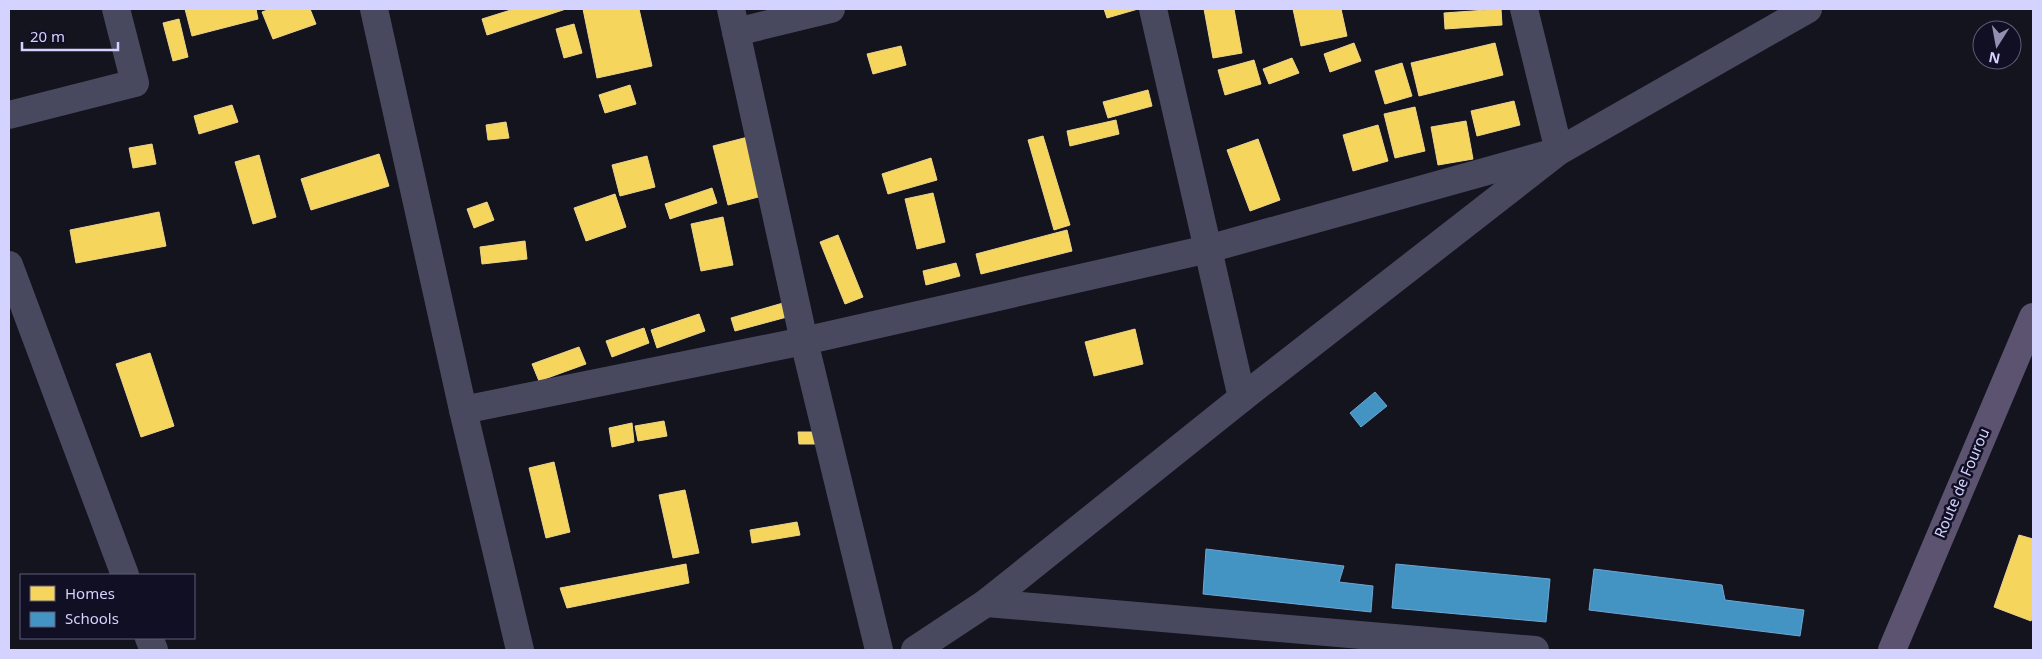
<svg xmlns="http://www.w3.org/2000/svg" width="2042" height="659" viewBox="0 0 2042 659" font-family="'Noto Sans',sans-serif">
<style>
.homes{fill:#f6d55c;stroke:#ecd48d}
.schools{fill:#4393c3;stroke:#6ea6d5}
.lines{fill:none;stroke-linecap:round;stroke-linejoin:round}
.minor{stroke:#48495f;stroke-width:28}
.major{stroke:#5b5370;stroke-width:28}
.labels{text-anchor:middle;stroke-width:5;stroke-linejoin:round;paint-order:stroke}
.street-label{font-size:15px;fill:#d4d2fe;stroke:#110f23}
</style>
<rect width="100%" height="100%" fill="#14141e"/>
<g class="homes">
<polygon points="185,9 256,9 258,19 192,36"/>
<polygon points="270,9 310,9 316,24 273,39 262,12"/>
<polygon points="514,9 566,9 487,35 482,19"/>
<polygon points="583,9 639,9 652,66 597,78"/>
<polygon points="1104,9 1138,9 1107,18"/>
<polygon points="1204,9 1234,9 1242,53 1213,58"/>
<polygon points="1293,9 1341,9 1347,36 1301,46"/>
<polygon points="1501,9 1502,25 1445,29 1444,13"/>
<polygon points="179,19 188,57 173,61 163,23"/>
<polygon points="574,24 582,53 564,58 556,29"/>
<polygon points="1354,43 1361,61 1330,72 1324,54"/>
<polygon points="1495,43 1503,75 1419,96 1411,63"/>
<polygon points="901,46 906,65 873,74 867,54"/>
<polygon points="1292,58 1299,73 1269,84 1263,69"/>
<polygon points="1254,60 1261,84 1225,95 1218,70"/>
<polygon points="1402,63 1412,96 1385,104 1375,71"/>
<polygon points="630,85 636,104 605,113 599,95"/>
<polygon points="1148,90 1152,106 1108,118 1103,102"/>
<polygon points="1514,101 1520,125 1477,136 1471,111"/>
<polygon points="232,105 238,122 199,134 194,116"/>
<polygon points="1415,107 1425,151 1395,158 1384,114"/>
<polygon points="1116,120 1119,134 1070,146 1067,131"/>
<polygon points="1466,121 1473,159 1438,165 1431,127"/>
<polygon points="506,122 509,138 488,140 486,125"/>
<polygon points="1378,125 1388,161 1353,171 1343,135"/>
<polygon points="1043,136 1070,225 1054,230 1028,140"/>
<polygon points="748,137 762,196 728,205 713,146"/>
<polygon points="1258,139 1280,200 1250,211 1227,150"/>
<polygon points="152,144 156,164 133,168 129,148"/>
<polygon points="379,154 389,186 311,210 301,179"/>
<polygon points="259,155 276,217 253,224 235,162"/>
<polygon points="647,156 655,187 620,196 612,165"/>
<polygon points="931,158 937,180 888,194 882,174"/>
<polygon points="712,188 717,203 670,219 665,204"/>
<polygon points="933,193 945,242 917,249 905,199"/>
<polygon points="615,194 626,227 586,241 574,208"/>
<polygon points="487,202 494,220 474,228 467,209"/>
<polygon points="159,212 166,246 76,263 70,230"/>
<polygon points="723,217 733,265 701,271 691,224"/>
<polygon points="1067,230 1072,251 981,274 976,254"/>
<polygon points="838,235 863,297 845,304 820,242"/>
<polygon points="525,241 527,259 482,264 480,247"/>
<polygon points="956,263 960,276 926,285 923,271"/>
<polygon points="783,303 787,317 735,331 731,318"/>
<polygon points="699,314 705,331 657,348 651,330"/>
<polygon points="644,328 649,343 612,357 606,341"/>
<polygon points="1135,329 1143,364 1094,376 1085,342"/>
<polygon points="579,347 586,364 539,381 532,364"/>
<polygon points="150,353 174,426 141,437 116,364"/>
<polygon points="664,421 667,436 638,441 635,426"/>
<polygon points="632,423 634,442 612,447 609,428"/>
<polygon points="798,432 819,432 819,444 799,444"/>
<polygon points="554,462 570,532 546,538 529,468"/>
<polygon points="685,490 699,553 673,558 659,495"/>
<polygon points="797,522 800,535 752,543 750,530"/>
<polygon points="2019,535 2033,539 2033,615 2031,621 1994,607"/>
<polygon points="686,564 689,583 567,608 560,588"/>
</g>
<g class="schools">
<polygon points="1375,392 1387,406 1361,427 1350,413"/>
<polygon points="1206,549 1344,566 1339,582 1373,586 1371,612 1203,594"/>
<polygon points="1396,564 1550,579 1546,622 1392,608"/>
<polygon points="1594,569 1722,585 1725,600 1804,610 1800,636 1589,610"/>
</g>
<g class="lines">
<g class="minor">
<polyline points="374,9 463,410 520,650"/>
<polyline points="731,9 804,341 879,650"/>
<polyline points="1153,9 1242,398"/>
<polyline points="736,32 831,9"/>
<polyline points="9,115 135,83 116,9"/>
<polyline points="9,265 125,575"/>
<polyline points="463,410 804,341 1208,249 1559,151 1524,9"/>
<polyline points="986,603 1535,650"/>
<polyline points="149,638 154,650"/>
<polyline points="915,650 986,603 1242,398 1559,151 1808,9"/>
</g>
<polyline class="major" points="1892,650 2033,317"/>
</g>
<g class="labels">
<g class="street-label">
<text transform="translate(1962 483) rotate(-67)" y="5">Route de Fourou</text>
</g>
</g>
<rect width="2042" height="659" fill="none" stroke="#d4d2fe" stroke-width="20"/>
<rect x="20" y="574" width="175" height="65" fill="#110f23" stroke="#5f5d7b"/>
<rect x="30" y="586" width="25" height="15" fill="#f6d55c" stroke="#5f5d7b"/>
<text x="65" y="599" font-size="15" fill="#d4d2fe">Homes</text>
<rect x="30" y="612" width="25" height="15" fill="#4393c3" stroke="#5f5d7b"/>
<text x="65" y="624" font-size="15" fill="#d4d2fe">Schools</text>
<g transform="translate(1997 45) rotate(191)"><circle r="24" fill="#110f23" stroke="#5f5d7b"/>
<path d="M0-4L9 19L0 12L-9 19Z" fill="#9190b0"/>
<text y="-8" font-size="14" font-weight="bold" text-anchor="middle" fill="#d4d2fe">N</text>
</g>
<path d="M22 42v8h96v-8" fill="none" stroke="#d4d2fe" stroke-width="2.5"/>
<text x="30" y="42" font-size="15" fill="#d4d2fe" stroke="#110f23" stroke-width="4" paint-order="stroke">20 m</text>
</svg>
